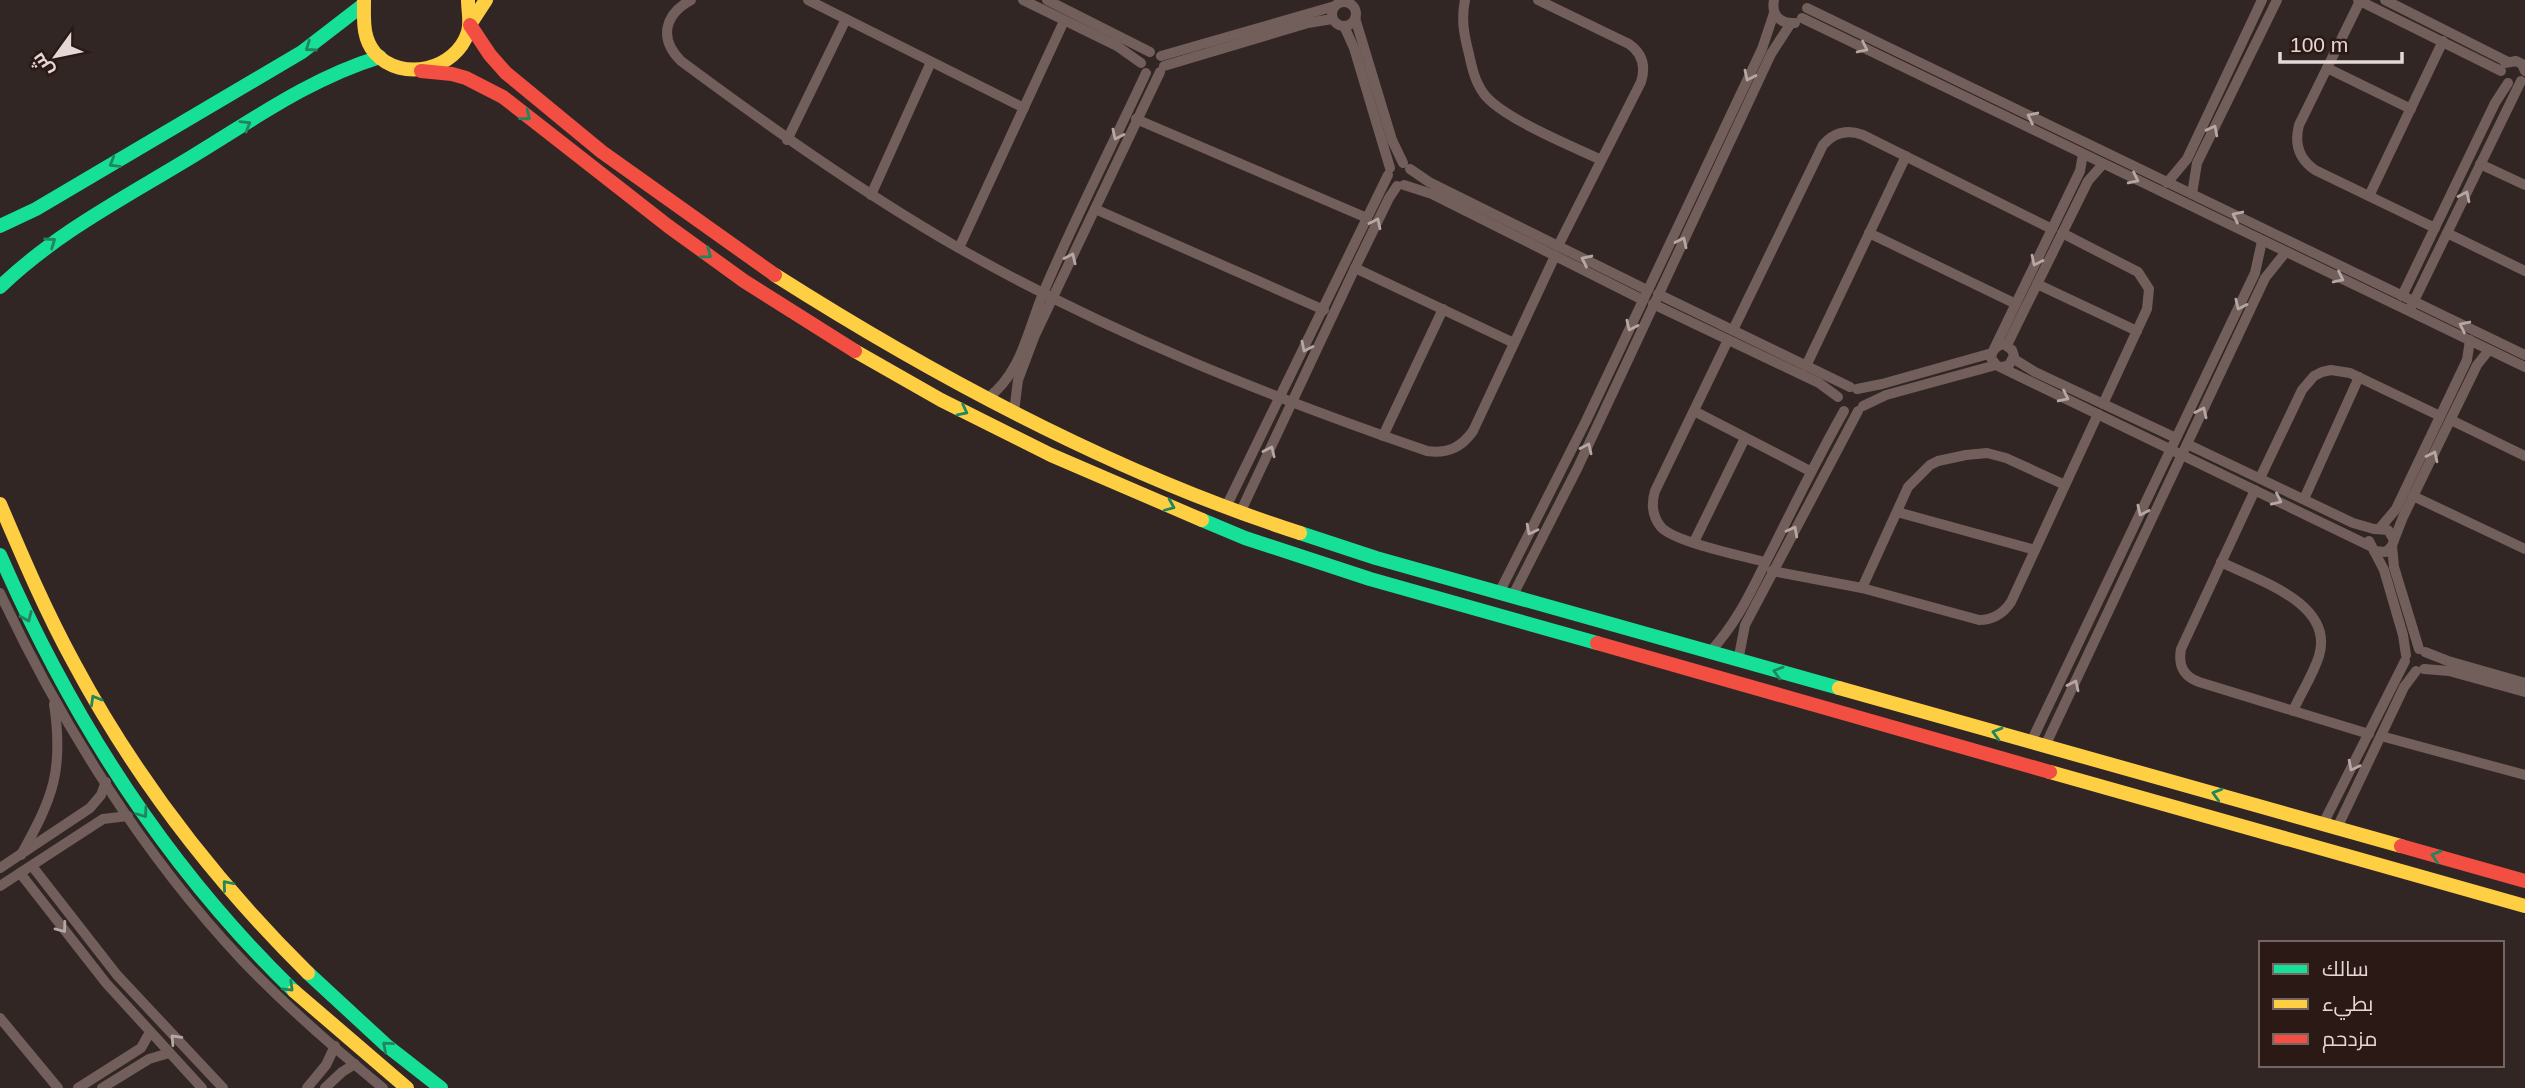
<svg xmlns="http://www.w3.org/2000/svg" width="2525" height="1088" viewBox="0 0 2525 1088" font-family="Helvetica,Cairo,sans-serif">
<style>
.lines{fill:none;stroke-linecap:round;stroke-linejoin:round}
.street{stroke:#725e5a;stroke-width:10}
.fast{stroke:#16e098;stroke-width:14}
.slow{stroke:#ffcf43;stroke-width:14}
.jam{stroke:#f24e42;stroke-width:14}
.oneway{stroke:#1f865e}
.oneway2{stroke:#b7a7a4}
</style>
<rect width="100%" height="100%" fill="#312624"/>
<g class="lines">
<g class="street">
<path d="M 691,0 C 665,14 658,38 681,61 C 770,127 860,191 957,247 C 1106,332 1265,395 1427,451 C 1447,454 1461,448 1473,431 L 1555,256"/>
<polyline points="808,0 1024,108"/>
<polyline points="1023,0 1117,46 1141,63"/>
<polyline points="1047,0 1150,52"/>
<path d="M 1465,0 C 1461,19 1464,35 1469,54 C 1472,68 1475,82 1484,94 C 1502,118 1572,146 1601,160"/>
<path d="M 1538,0 L 1629,44 C 1642,53 1646,66 1641,82 L 1558,246"/>
<path d="M 1774,0 C 1771,15 1780,24 1795,23"/>
<polyline points="2358,0 2501,71"/>
<polyline points="2385,0 2508,62"/>
<path d="M 2360,1 L 2299,125 C 2294,144 2299,159 2315,170 L 2435,228"/>
<circle cx="1344" cy="14" r="12"/>
<polyline points="1807,8 2525,355"/>
<polyline points="1355,18 1392,140 1403,163"/>
<polyline points="1802,18 2525,367"/>
<polyline points="1344,26 1354,48 1390,168"/>
<polyline points="1161,56 1335,6"/>
<polyline points="2505,63 2516,61 2522,64 2525,71"/>
<polyline points="1164,66 1308,23 1332,19"/>
<polyline points="2327,68 2411,109"/>
<polyline points="1136,119 1367,218"/>
<polyline points="787,140 846,19"/>
<polyline points="2480,164 2525,185"/>
<polyline points="1410,169 1429,182 1647,290"/>
<polyline points="2167,183 2187,159 2262,0"/>
<polyline points="1404,185 1432,194 1643,300"/>
<polyline points="2192,194 2197,163 2277,0"/>
<polyline points="871,195 931,62"/>
<polyline points="2369,196 2443,41"/>
<polyline points="1095,209 1324,310"/>
<polyline points="1869,233 2016,304"/>
<polyline points="2062,233 2138,272 2149,289 2147,309 2103,404"/>
<polyline points="2447,233 2525,271"/>
<polyline points="959,248 1064,21"/>
<polyline points="1355,268 1514,343"/>
<polyline points="2037,284 2137,331"/>
<polyline points="1658,294 1850,387"/>
<polyline points="2402,296 2495,103 2508,83"/>
<polyline points="1653,304 1819,383 1838,397"/>
<polyline points="2411,307 2521,81"/>
<path d="M 1733,330 L 1823,145 C 1834,132 1847,129 1863,135 L 2052,229"/>
<path d="M 1728,340 L 1655,491 C 1651,504 1652,516 1661,527 C 1674,542 1743,556 1765,562"/>
<polyline points="2007,345 2088,181 2103,164"/>
<polyline points="1995,347 2080,171 2083,154"/>
<polyline points="2014,359 2035,372 2176,438"/>
<polyline points="1806,366 1906,156"/>
<path d="M 2002,367 L 2009,365 L 2014,356 L 2012,350 L 2004,344 C 1996,345 1992,350 1991,358 L 1996,365 L 2370,546"/>
<polyline points="1857,389 1882,384 1992,353"/>
<path d="M 988,398 C 1022,372 1028,329 1044,291 C 1075,218 1112,146 1146,73"/>
<polyline points="1863,406 1886,395 1996,365"/>
<polyline points="1694,411 1810,471"/>
<polyline points="1014,412 1018,380 1035,335 1160,72"/>
<polyline points="2451,420 2525,456"/>
<polyline points="1383,436 1443,309"/>
<polyline points="2187,444 2353,523 2374,529"/>
<polyline points="2260,478 2302,390 2314,376 2322,372 2331,370 2350,373 2440,416"/>
<path d="M 2255,490 L 2181,649 C 2178,665 2183,676 2199,682 L 2369,734"/>
<polyline points="2413,496 2525,549"/>
<polyline points="2304,499 2359,377"/>
<polyline points="1226,507 1388,175"/>
<polyline points="1897,512 2035,550"/>
<polyline points="1240,513 1355,268 1389,198 1397,186"/>
<polyline points="2380,528 2396,509 2467,360 2470,340"/>
<polyline points="2394,540 2403,517 2477,365 2489,350"/>
<polyline points="2369,541 2384,570 2403,635 2406,655"/>
<polyline points="1694,542 1745,438"/>
<polyline points="2392,546 2394,567 2419,649"/>
<polyline points="2374,551 2386,552 2392,546 2394,540 2388,530 2375,529"/>
<path d="M 2221,562 C 2257,580 2335,603 2319,656 C 2313,675 2301,693 2293,711"/>
<path d="M 1772,571 L 1862,588 L 1979,620 C 1993,620 2003,614 2011,602 L 2098,414"/>
<polyline points="1862,588 1908,487 1930,465 1938,461 1966,455 1987,453 2006,458 2065,485"/>
<path d="M 0,593 C 61,723 143,855 242,960 C 285,1005 334,1048 383,1088"/>
<polyline points="1499,593 1586,421 1762,49 1774,13"/>
<polyline points="1512,597 1578,467 1771,54 1791,23"/>
<path d="M 1710,652 C 1741,618 1753,586 1774,546 C 1797,500 1819,455 1844,411"/>
<polyline points="2425,652 2448,661 2525,683"/>
<polyline points="1738,661 1745,625 1858,411"/>
<polyline points="2424,669 2449,671 2525,692"/>
<polyline points="2381,736 2525,775"/>
<polyline points="2031,742 2255,273 2262,241"/>
<polyline points="2045,746 2265,278 2285,253"/>
<polyline points="2323,824 2405,661"/>
<polyline points="2337,828 2404,687 2416,671"/>
<path d="M 21,855 C 53,797 64,771 54,704"/>
<polyline points="32,866 117,975 223,1088"/>
<polyline points="0,868 90,808 101,795 106,782"/>
<polyline points="20,873 106,983 202,1088"/>
<polyline points="0,886 103,819 128,816"/>
<polyline points="0,1018 58,1088"/>
<polyline points="78,1088 141,1048 150,1032"/>
<polyline points="102,1088 149,1059 169,1053"/>
<polyline points="307,1088 326,1065 335,1046"/>
<polyline points="325,1088 342,1072 355,1064"/>
</g>
<g class="fast">
<polyline points="0,226 36,209 302,52 363,5"/>
<path d="M 0,287 C 57,232 126,197 193,156 C 254,119 311,78 380,57"/>
<polyline points="1202,520 1245,538 1370,579 1597,643"/>
<polyline points="1300,533 1376,558 1839,688"/>
<path d="M 0,555 C 71,718 166,867 294,991"/>
<polyline points="308,973 386,1045 441,1088"/>
</g>
<g class="slow">
<path d="M 364,1 C 364,19 362,38 375,53 C 402,83 456,70 468,32 C 471,23 468,10 468,0"/>
<polyline points="471,23 486,0"/>
<path d="M 775,275 C 937,378 1117,474 1300,533"/>
<polyline points="855,351 941,400 1051,455 1202,520"/>
<path d="M 0,504 C 23,558 46,612 74,663 C 135,777 216,882 308,973"/>
<polyline points="1839,688 2401,846"/>
<polyline points="2050,772 2525,906"/>
<polyline points="294,991 407,1088"/>
</g>
<g class="jam">
<polyline points="470,25 490,55 506,73 602,152 775,275"/>
<polyline points="421,71 452,74 466,78 503,97 668,226 744,281 855,351"/>
<polyline points="1597,643 2050,772"/>
<polyline points="2401,846 2525,881"/>
</g>
</g>
<defs><path id="oneway-chevron" d="M-2-3.5L2.5 0L-2 3.5" fill="none" stroke-width="1.6" stroke-linecap="round" stroke-linejoin="round" transform="scale(1.75)"/></defs>
<g class="oneway">
<use href="#oneway-chevron" transform="translate(310 47) rotate(145)"/>
<use href="#oneway-chevron" transform="translate(526 116) rotate(39)"/>
<use href="#oneway-chevron" transform="translate(246 125) rotate(-31)"/>
<use href="#oneway-chevron" transform="translate(114 163) rotate(149)"/>
<use href="#oneway-chevron" transform="translate(51 242) rotate(-35)"/>
<use href="#oneway-chevron" transform="translate(707 254) rotate(36)"/>
<use href="#oneway-chevron" transform="translate(963 411) rotate(27)"/>
<use href="#oneway-chevron" transform="translate(1170 506) rotate(23)"/>
<use href="#oneway-chevron" transform="translate(27 617) rotate(66)"/>
<use href="#oneway-chevron" transform="translate(1778 672) rotate(-164)"/>
<use href="#oneway-chevron" transform="translate(95 700) rotate(-120)"/>
<use href="#oneway-chevron" transform="translate(1997 733) rotate(-164)"/>
<use href="#oneway-chevron" transform="translate(2217 794) rotate(-164)"/>
<use href="#oneway-chevron" transform="translate(143 813) rotate(54)"/>
<use href="#oneway-chevron" transform="translate(2436 856) rotate(-164)"/>
<use href="#oneway-chevron" transform="translate(227 885) rotate(-130)"/>
<use href="#oneway-chevron" transform="translate(289 987) rotate(44)"/>
<use href="#oneway-chevron" transform="translate(387 1046) rotate(-139)"/>
</g>
<g class="oneway2">
<use href="#oneway-chevron" transform="translate(1863 48) rotate(26)"/>
<use href="#oneway-chevron" transform="translate(1749 76) rotate(116)"/>
<use href="#oneway-chevron" transform="translate(2032 117) rotate(-154)"/>
<use href="#oneway-chevron" transform="translate(2213 130) rotate(-63)"/>
<use href="#oneway-chevron" transform="translate(1117 135) rotate(115)"/>
<use href="#oneway-chevron" transform="translate(2134 179) rotate(26)"/>
<use href="#oneway-chevron" transform="translate(2465 196) rotate(-64)"/>
<use href="#oneway-chevron" transform="translate(2237 216) rotate(-154)"/>
<use href="#oneway-chevron" transform="translate(1376 223) rotate(-64)"/>
<use href="#oneway-chevron" transform="translate(1682 242) rotate(-65)"/>
<use href="#oneway-chevron" transform="translate(1071 258) rotate(-65)"/>
<use href="#oneway-chevron" transform="translate(1586 260) rotate(-154)"/>
<use href="#oneway-chevron" transform="translate(2036 261) rotate(116)"/>
<use href="#oneway-chevron" transform="translate(2339 278) rotate(26)"/>
<use href="#oneway-chevron" transform="translate(2240 305) rotate(115)"/>
<use href="#oneway-chevron" transform="translate(1631 326) rotate(115)"/>
<use href="#oneway-chevron" transform="translate(2464 326) rotate(-154)"/>
<use href="#oneway-chevron" transform="translate(1306 347) rotate(116)"/>
<use href="#oneway-chevron" transform="translate(2064 397) rotate(26)"/>
<use href="#oneway-chevron" transform="translate(2202 412) rotate(-65)"/>
<use href="#oneway-chevron" transform="translate(1587 448) rotate(-65)"/>
<use href="#oneway-chevron" transform="translate(1270 451) rotate(-65)"/>
<use href="#oneway-chevron" transform="translate(2433 456) rotate(-64)"/>
<use href="#oneway-chevron" transform="translate(2277 500) rotate(25)"/>
<use href="#oneway-chevron" transform="translate(2142 511) rotate(115)"/>
<use href="#oneway-chevron" transform="translate(1531 530) rotate(117)"/>
<use href="#oneway-chevron" transform="translate(1793 531) rotate(-62)"/>
<use href="#oneway-chevron" transform="translate(2074 685) rotate(-65)"/>
<use href="#oneway-chevron" transform="translate(2353 766) rotate(117)"/>
<use href="#oneway-chevron" transform="translate(62 928) rotate(53)"/>
<use href="#oneway-chevron" transform="translate(175 1039) rotate(-133)"/>
</g>
<rect x="2259" y="941" width="245" height="126" fill="#2b1916" stroke="#756562" stroke-width="2"/>
<rect x="2273" y="964" width="35" height="10" fill="#16e098" stroke="#756562" stroke-width="2"/>
<text x="2322" y="976" font-size="21" fill="#e5d7d5">سالك</text>
<rect x="2273" y="999" width="35" height="10" fill="#ffcf43" stroke="#756562" stroke-width="2"/>
<text x="2322" y="1011" font-size="21" fill="#e5d7d5">بطيء</text>
<rect x="2273" y="1034" width="35" height="10" fill="#f24e42" stroke="#756562" stroke-width="2"/>
<text x="2322" y="1046" font-size="21" fill="#e5d7d5">مزدحم</text>
<g transform="translate(56 56) rotate(237)" stroke="#2b1916" stroke-width="5" paint-order="stroke">
<path d="M0-5L12 26L0 18L-12 26Z" fill="#e5d7d5"/>
<text y="-10" font-size="19" font-weight="bold" text-anchor="middle" fill="#e5d7d5">ش</text>
</g>
<path d="M2280 52v10h122v-10" fill="none" stroke="#e5d7d5" stroke-width="3.5"/>
<text x="2290" y="52" font-size="21" fill="#e5d7d5" stroke="#2b1916" stroke-width="5" paint-order="stroke">100 m</text>
</svg>
